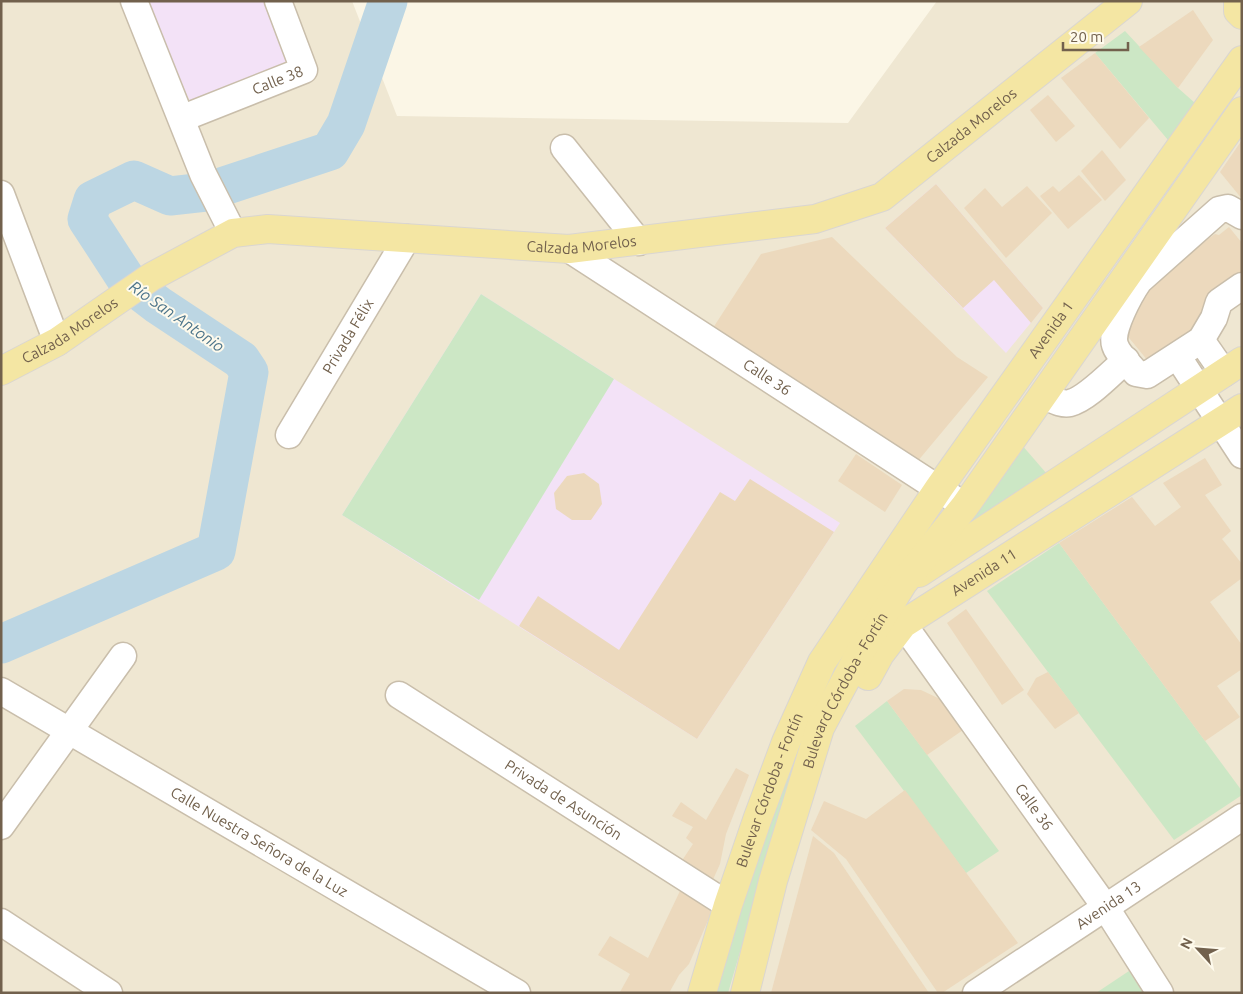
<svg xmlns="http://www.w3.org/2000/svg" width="1243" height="994" viewBox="0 0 1243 994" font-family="Ubuntu,sans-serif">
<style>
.residential{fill:#efe7d2}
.education{fill:#f3e2f7}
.green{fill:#cce7c5}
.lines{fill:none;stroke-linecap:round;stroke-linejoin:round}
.river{stroke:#bcd6e3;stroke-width:39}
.building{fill:#ecd9bd}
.minor-casing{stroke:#c9beab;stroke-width:29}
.major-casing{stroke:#dad6d1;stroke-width:30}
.minor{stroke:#fff;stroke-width:26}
.major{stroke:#f4e6a3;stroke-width:28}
.labels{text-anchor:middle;stroke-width:4;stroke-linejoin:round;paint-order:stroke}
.street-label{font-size:15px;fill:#72614d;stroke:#fefaec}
.water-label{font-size:16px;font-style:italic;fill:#4c748a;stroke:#fefaec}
</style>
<rect width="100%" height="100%" fill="#fbf6e6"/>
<polygon class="residential" points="1,1 352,1 397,116 848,123 937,1 1242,1 1242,993 1,993"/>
<g class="education">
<polygon points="145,1 268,1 293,64 192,106"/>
<polygon points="936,184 1043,308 1006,353 885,228"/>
<polygon points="481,294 840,523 697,739 342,515"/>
</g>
<g class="green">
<polygon points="1125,31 1178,88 1195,103 1168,140 1095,53"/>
<polygon points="481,294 614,379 479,600 342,515"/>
<polygon points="1021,444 1047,474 952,540"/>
<polygon points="1059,543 1242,791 1242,795 1174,840 987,591"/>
<polygon points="845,647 851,651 790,781 728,993 717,993 780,778 810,711"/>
<polygon points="887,701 999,851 966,873 855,726"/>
<polygon points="1129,971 1143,993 1096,993"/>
</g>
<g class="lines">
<polyline class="river" points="1,644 216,551 249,372 241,360 158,305 128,282 87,219 93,200 134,180 170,196 206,192 330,151 346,124 388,1"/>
</g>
<g class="building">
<polygon points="1193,10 1213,40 1178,88 1139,47"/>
<polygon points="1095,53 1149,118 1120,149 1061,78"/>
<polygon points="1048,95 1075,126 1056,142 1030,110"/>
<polygon points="1242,140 1242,199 1220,172"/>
<polygon points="1102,150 1126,180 1105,201 1081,171"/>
<polygon points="1079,175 1102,200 1068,229 1040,196 1053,186 1059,192"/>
<polygon points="936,184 1043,308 1031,323 994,280 963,308 885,228"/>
<polygon points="1027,186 1052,213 1006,258 964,208 985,188 1002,207"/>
<polygon points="1229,227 1242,243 1242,272 1206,301 1207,324 1153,367 1125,333 1136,291 1215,234 1219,235"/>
<polygon points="832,237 957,357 988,377 917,462 711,331 761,254"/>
<polygon points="856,454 902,485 885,512 838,481"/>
<polygon points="1205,458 1222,485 1205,495 1231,531 1222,539 1242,564 1242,578 1210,602 1242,645 1242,669 1217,686 1240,717 1205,741 1059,543 1132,497 1155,526 1181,507 1163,483"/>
<polygon points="584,473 599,484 602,504 591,520 572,520 556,509 554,493 567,476"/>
<polygon points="750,479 834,532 697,739 519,626 538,596 619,650 720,492 735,501"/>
<polygon points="966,609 1024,690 1002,705 947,623"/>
<polygon points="1048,672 1079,713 1055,729 1027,694 1036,678"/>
<polygon points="904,689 921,690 940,699 963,730 927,755 887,701"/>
<polygon points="736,768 749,775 726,834 720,864 711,884 681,862 693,844 686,838 693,827 672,816 681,802 706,820"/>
<polygon points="905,790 1018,943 942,993 938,993 846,859 811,830 824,801 866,819"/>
<polygon points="813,836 834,853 929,993 771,993"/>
<polygon points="680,891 713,909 689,964 679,975 669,993 620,992 630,974 598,955 610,936 648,958"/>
</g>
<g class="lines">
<defs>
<g id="minor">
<polyline points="134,1 203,174 233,233"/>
<path id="s1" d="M 183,118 L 304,70 L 278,1"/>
<polyline points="564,148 639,242"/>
<polyline points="1,194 57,342"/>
<path d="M 1242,216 L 1228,208 L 1219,210 L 1139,281 C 1130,294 1110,330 1115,345 C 1118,355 1130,365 1136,373 L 1147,375 L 1201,340 L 1214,318 L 1219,302 L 1242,286"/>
<path id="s2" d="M 569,249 L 965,506"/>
<polyline points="1201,340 1224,373"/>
<polyline points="1178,357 1242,455"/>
<path d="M 1044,396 C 1052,399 1061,405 1070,403 C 1087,399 1112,372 1126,360"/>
<path id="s3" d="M 289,435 L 407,238"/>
<path id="s4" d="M 903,624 L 1106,908 L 1160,993"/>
<path id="s5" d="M 1,691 L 517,993"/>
<path id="s6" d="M 399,695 L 728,905"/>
<polyline points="1,826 123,656"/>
<polyline points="1,922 109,993"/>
<path id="s7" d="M 976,993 L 1242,817"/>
</g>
<g id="major">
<polyline points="1238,1 1238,11 1242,15"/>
<path id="s8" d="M 1,371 L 57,342 L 151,277 L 233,233 L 268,229 L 569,249 L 815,219 L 882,197 L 1128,1"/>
<polyline points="919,573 1242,361"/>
<path id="s9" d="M 868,676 L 880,654 L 903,624 L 1242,408"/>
<path id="s10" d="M 702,993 L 728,905 L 757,820 L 786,742 L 822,662 L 939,488 L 1242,60"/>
<path id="s11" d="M 745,993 L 773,881 L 820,728 L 861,651 L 903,583 L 965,506 L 1242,111"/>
</g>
</defs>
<use href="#minor" class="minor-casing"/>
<use href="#major" class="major-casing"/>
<use href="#minor" class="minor"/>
<use href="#major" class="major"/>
</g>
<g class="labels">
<g class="street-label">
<text dy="5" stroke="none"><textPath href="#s1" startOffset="102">Calle 38</textPath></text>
<text dy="5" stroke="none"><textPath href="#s8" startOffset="1040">Calzada Morelos</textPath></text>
<text dy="5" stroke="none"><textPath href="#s8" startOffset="620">Calzada Morelos</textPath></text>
<text dy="5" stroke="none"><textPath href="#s8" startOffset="80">Calzada Morelos</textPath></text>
<text dy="5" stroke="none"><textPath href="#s10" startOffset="756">Avenida 1</textPath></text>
<text dy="5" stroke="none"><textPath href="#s3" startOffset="115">Privada Félix</textPath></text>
<text dy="5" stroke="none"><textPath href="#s2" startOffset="236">Calle 36</textPath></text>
<text dy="5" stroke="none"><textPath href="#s9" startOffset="159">Avenida 11</textPath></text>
<text dy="5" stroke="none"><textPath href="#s11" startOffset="320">Bulevard Córdoba - Fortín</textPath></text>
<text dy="5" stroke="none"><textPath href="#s10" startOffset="214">Bulevar Córdoba - Fortín</textPath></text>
<text dy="5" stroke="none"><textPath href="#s6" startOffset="195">Privada de Asunción</textPath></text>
<text dy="5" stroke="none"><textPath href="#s4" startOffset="225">Calle 36</textPath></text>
<text dy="5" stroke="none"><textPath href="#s5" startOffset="299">Calle Nuestra Señora de la Luz</textPath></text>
<text dy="5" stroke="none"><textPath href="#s7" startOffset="159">Avenida 13</textPath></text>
</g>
<g class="water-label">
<text transform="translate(177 316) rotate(35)" y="6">Río San Antonio</text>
</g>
</g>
<rect width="1243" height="994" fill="none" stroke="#72614d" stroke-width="5"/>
<g transform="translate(1198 949) rotate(296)" stroke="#fefaec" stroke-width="4" paint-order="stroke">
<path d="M0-4L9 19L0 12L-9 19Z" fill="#72614d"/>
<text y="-8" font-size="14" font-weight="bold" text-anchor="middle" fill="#72614d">N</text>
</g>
<path d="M1063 42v8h65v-8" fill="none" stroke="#72614d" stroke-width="2.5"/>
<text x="1070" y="42" font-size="15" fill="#72614d" stroke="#fefaec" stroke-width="4" paint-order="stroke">20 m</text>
</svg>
